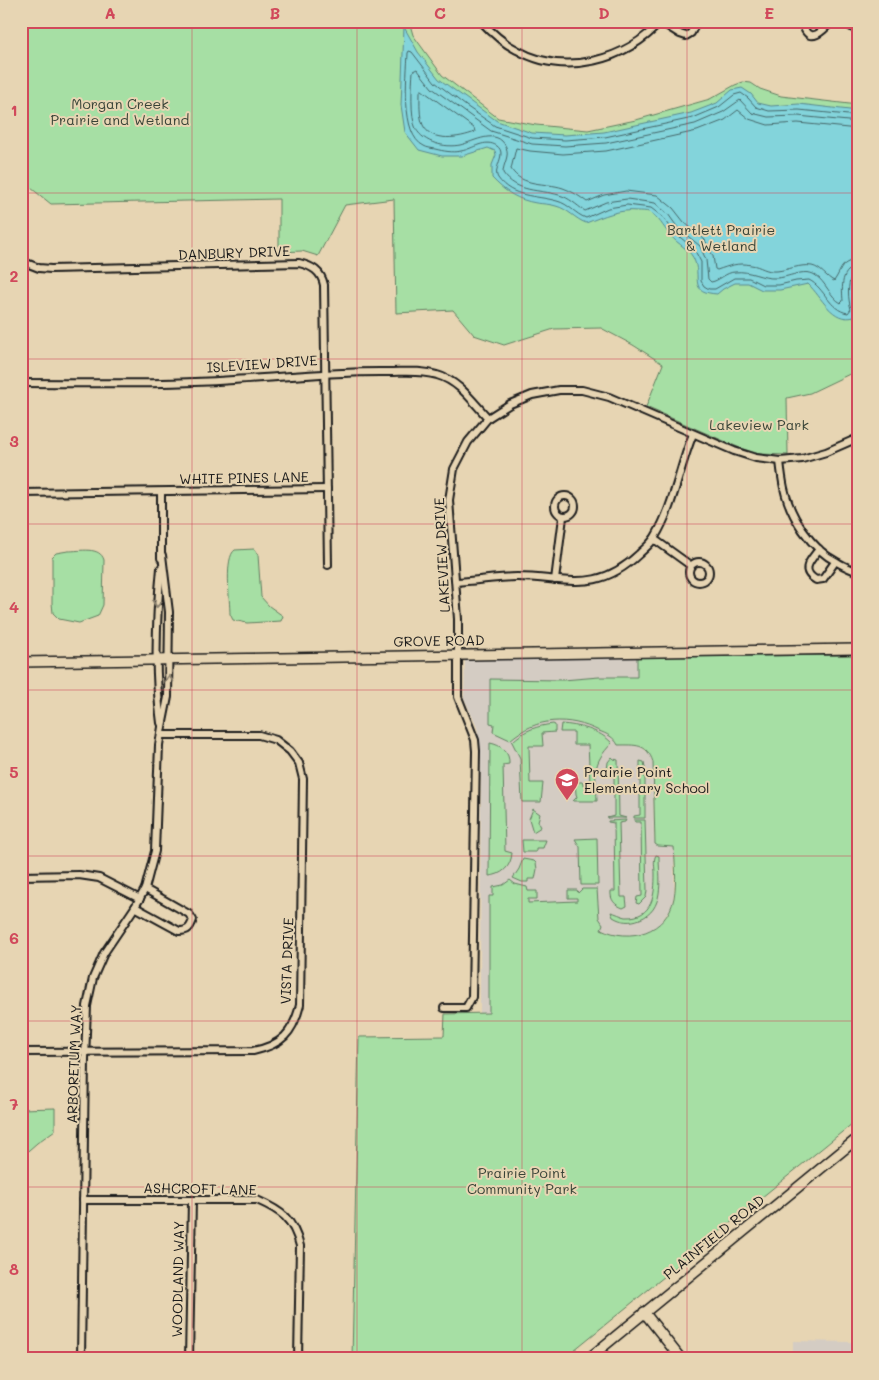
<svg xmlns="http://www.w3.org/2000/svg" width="879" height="1380" viewBox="0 0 879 1380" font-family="Mali,sans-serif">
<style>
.built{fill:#d4ccc3}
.green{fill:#a6dfa4;stroke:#617e60}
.water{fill:#83d4db;stroke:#5a8a8f}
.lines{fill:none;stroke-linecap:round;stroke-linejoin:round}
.shore{stroke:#456668;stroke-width:1}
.street-casing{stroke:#1c1c1c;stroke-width:10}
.secondary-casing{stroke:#1c1c1c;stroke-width:12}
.street{stroke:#e7d5b3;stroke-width:6}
.secondary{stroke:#e7d5b3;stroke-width:9}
.oneway{stroke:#8c826f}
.grid{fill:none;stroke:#d1495b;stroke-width:1;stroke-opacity:0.55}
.labels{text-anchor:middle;stroke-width:4;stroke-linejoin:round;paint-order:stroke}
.park-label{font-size:14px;fill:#384337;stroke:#e7d5b3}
.street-label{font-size:14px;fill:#1c1c1c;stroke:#e7d5b3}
.poi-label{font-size:14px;fill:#1c1c1c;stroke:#e7d5b3;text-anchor:start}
.neatline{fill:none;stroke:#d1495b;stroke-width:2}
.grid-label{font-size:16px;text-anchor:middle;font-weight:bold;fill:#d1495b}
</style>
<rect width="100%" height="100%" fill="#e7d5b3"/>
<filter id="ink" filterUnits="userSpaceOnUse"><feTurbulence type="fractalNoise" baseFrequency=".02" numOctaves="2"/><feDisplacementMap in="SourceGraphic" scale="10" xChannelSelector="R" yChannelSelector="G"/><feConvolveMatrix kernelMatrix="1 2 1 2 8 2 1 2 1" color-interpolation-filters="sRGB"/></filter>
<g filter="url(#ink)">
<g class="built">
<polygon points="637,657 639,745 650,754 653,762 654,839 674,847 674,894 671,908 660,924 652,930 639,935 621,936 598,928 598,1011 480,1013 481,754 477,727 464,698 465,659"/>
<polygon points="793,1341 850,1342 858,1345 858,1359 793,1359"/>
</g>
<g class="green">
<polygon points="21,21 409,21 413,35 442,75 498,118 536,125 588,130 636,120 710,99 735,85 743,82 751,83 760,89 781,96 858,105 858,370 810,393 787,398 788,455 760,454 740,448 646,407 663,364 633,345 601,328 554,329 504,345 474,335 453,310 396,313 394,199 345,205 318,256 302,251 279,252 279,199 51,204 21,180"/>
<path d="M 254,549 L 258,555 L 261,597 L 269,606 L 283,616 L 281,621 L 247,623 L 233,620 L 230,614 C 230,601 224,557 235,550 Z"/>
<path d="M 68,551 C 80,551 100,546 104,560 L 103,605 L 98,616 L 79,623 L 59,619 L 53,613 L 52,603 L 52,557 L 56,553 Z"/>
<path d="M 858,655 L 858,1119 L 563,1359 L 352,1359 L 359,1037 L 444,1036 L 445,1014 L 489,1013 L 489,896 L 493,896 L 493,887 L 503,885 L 510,880 L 515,884 L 527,887 L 528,891 L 537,891 L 537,899 L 528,899 L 528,903 L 577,901 L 577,898 L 568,898 L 568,890 L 577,890 L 578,893 L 582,889 L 597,889 L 599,918 L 603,924 L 601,929 C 630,943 667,933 674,898 C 677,881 675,863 674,847 L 658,846 L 655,844 L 653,762 C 647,743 635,745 618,745 C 614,737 607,734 599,731 C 569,716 536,717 510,740 L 493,732 L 494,724 L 490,723 L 490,679 L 563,680 L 599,677 L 637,677 L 637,657 Z"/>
<path d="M 553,724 L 555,725 L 555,732 L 542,733 L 543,746 L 529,746 L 530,783 L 543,783 L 541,802 L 522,802 L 520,758 L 512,742 C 524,730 537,726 553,724 Z"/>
<path d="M 561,724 C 578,725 600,730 612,743 C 591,765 596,771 597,801 L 573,801 L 577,797 L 576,794 L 575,782 L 583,782 L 583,785 L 590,783 L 588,745 L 574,745 L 574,732 L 560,732 Z"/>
<path d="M 490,743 C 501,745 510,752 509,764 L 503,765 L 505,851 L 512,853 C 511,867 502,875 489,876 Z"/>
<polygon points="612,757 614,759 618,760 619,816 626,818 607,818 614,816 614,772 607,770 608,762"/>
<polygon points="640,761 644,762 645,767 645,818 634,818 634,816 640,815"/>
<polygon points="533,809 540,814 538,821 541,827 533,832 529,819"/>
<path d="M 626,820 L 625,822 L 619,823 L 621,897 L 626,897 L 627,906 L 623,908 C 615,905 610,900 611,891 L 615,891 L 614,823 L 608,822 L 608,821 Z"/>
<polygon points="634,820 645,820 647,890 646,897 639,904 636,903 637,897 642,896 641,822 635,822"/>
<polygon points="597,838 598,885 581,885 580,847 575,839"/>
<polygon points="522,840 546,840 543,848 536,848 536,852 523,852"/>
<path d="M 656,855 L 659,856 L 659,860 C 660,881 664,910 640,919 C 630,923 621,922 613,917 L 611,912 C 616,913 621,916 626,917 C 653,918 655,894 655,874 C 655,867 653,860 656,855 Z"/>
<polygon points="523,859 534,861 536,863 537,869 535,879 528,879 528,882 522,882 513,878 519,869"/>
<polygon points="55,1108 55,1130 37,1143 21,1157 21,1109"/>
</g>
<path class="water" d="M 404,27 L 418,52 L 439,79 L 497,121 L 532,133 L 565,135 L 604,132 L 691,113 L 717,103 L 732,90 L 742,88 L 751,94 L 758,103 L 771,106 L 799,104 L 858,111 L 858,271 L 854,283 L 856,310 L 854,317 C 832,323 822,297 808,284 L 780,290 L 762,290 L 748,283 L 735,283 L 723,289 L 717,294 C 689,292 701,280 695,262 C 691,249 678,245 670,235 C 663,227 659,217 649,212 C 646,211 641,211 638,211 C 619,209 604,216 586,223 C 575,219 568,209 556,206 C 550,204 543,204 536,203 C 518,200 505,192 492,178 L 492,165 L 496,155 L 495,151 L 488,148 L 462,156 L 442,156 L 419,150 L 405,132 L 401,105 Z"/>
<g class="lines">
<g class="shore">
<path d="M 422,90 L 474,128 L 475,132 C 460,138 431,143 423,125 C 419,116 420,102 420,92 Z"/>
<path d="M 858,116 L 799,110 L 769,111 L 756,107 L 748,98 L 741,93 L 734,95 L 719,107 L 693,118 L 605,137 L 565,140 L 532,138 L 495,126 L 466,106 L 435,82 L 412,52 L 409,51 L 408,53 C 407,75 400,135 424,146 C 427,148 431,148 435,149 C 443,151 453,153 461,151 C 473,149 485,138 497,146 C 508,154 492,168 498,178 C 512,198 536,195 557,201 C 569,204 575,214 586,218 L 608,208 L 627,205 L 651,208 L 664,218 L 674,232 L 694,249 L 701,262 L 701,281 L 704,286 L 709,289 L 715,289 L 734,278 L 749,278 L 763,285 L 779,285 L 796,281 L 809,280 C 825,288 829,310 848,313 L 851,309 C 848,299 847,285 852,275 L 858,274"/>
<path d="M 858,122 L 798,116 L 768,117 L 752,113 L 740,100 L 723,112 L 695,124 L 606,143 L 565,146 L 532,144 L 491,131 L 432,88 L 417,69 L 413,71 C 412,84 410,117 416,129 C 424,143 445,148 460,145 C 474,142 497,127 506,147 C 510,157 503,163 503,173 C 517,193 539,189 559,195 C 570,198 576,205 585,211 L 606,202 L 627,199 L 655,203 L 668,214 L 678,228 L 700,246 L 706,260 L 708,279 L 711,282 C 719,281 726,272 735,272 C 750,270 762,279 776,278 C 788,278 804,268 815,275 C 826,282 830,297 841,303 L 843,301 C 842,288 840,268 858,267"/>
<path d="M 858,129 L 798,123 L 768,125 L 749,119 L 738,110 L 725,120 L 697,131 L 606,151 L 563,154 L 530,151 L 516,148 L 511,169 C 522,187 545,182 563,188 C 572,191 579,196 587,202 L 604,195 L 626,191 L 657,195 L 673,208 L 684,222 L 705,240 L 713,256 L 715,269 L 717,270 C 729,266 738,262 751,265 C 761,266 765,272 777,271 C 788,270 800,264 812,266 C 821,268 826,277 834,281 C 842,270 840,261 858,260"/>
</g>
<defs>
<g id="street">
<path d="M 481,21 C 492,33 503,43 517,50 C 564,77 627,61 661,21"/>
<path d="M 805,21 L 803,25 C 809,46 824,30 832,21"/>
<polyline points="842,21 858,31"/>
<polyline points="661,22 680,34 686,36 691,33 694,27 693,21"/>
<path d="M 21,261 L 39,268 L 51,269 L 299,263 C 312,266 321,271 324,285 L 328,565"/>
<path d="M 21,383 C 92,383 163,385 233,380 C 285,377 336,371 388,372 C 404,372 421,370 437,375 C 459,381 473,402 488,418"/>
<path d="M 780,461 C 781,470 782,479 784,488 C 790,516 811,549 837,562 C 843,566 851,569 858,572"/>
<polyline points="161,492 161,558"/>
<polyline points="21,493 327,489"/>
<circle cx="565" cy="506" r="10"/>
<polyline points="654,539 690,565"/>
<path d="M 819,549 C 811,560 799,570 816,580 L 823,579 L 835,562"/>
<circle cx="699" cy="572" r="10"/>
<path d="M 161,568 C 156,619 154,672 161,723"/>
<polyline points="555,580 563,517"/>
<path d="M 456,582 C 476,581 497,577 517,577 C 567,577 596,595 639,554 C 644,549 651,544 655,537 C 674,506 679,468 693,434"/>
<polyline points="21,876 79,875 99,878 140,899"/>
<path d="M 135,907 L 179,931 C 188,931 190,928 193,920 L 189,914 L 145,889"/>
<polyline points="444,1008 466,1008 472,997 476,751 475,740 458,697 458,619 449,500 454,469 468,442 488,418 510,404 532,395 559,390 582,390 609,397 734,451 756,458 780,461 802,459 826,452 858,438"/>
<path d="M 21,1052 L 253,1051 C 282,1045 293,1033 300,1005 L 303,779 L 299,763 L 290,751 L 276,740 L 259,735 L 161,735"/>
<path d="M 83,1200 L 257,1200 C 282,1211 293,1219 300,1246 L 298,1359"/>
<polyline points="81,1359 85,1060 87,1006 93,978 104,953 135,907 145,889 155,851 159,745 162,727 168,697 169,612 162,555"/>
<polyline points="189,1359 192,1200"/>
</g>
<g id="secondary">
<polyline points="21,662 858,649"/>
<polyline points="644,1312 681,1359"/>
<polyline points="588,1359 858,1138"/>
</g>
</defs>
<use href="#street" class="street-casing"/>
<use href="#secondary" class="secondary-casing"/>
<use href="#street" class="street"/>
<use href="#secondary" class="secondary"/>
</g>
<defs><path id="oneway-chevron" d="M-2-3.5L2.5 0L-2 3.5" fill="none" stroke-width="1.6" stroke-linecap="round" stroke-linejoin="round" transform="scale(1.25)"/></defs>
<g class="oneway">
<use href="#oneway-chevron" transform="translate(157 604) rotate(95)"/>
<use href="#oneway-chevron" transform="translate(169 679) rotate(-90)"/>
</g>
</g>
<path class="grid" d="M 192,21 L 192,1359M 357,21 L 357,1359M 522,21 L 522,1359M 687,21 L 687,1359M 21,193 L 858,193M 21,359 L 858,359M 21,524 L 858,524M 21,690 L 858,690M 21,856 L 858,856M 21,1021 L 858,1021M 21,1187 L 858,1187"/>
<defs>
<symbol id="school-pin" viewBox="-11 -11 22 30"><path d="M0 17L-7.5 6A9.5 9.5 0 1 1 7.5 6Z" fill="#d1495b" stroke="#e7d5b3"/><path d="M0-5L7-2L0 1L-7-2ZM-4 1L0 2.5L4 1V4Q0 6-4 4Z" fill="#fff"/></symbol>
</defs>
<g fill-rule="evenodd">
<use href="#school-pin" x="553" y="766" width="28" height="38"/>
</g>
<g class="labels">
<g class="park-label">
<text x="120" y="109">Morgan Creek<tspan x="120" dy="16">Prairie and Wetland</tspan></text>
<text x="721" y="235">Bartlett Prairie<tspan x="721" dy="16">&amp; Wetland</tspan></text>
<text x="759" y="430">Lakeview Park</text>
<text x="522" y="1178">Prairie Point<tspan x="522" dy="16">Community Park</tspan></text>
</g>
<g class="street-label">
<text transform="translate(234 253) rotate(-2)" y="5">DANBURY DRIVE</text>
<text transform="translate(262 364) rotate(-4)" y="5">ISLEVIEW DRIVE</text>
<text transform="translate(244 478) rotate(-1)" y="5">WHITE PINES LANE</text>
<text transform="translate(442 555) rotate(-93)" y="5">LAKEVIEW DRIVE</text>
<text transform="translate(439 641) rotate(-1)" y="5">GROVE ROAD</text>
<text transform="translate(287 961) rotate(-88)" y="5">VISTA DRIVE</text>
<text transform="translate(74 1064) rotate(-88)" y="5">ARBORETUM WAY</text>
<text transform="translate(200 1189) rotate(1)" y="5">ASHCROFT LANE</text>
<text transform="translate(714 1237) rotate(-39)" y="5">PLAINFIELD ROAD</text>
<text transform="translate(178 1279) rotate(-89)" y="5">WOODLAND WAY</text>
</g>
<g class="poi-label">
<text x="584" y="777">Prairie Point<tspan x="584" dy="16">Elementary School</tspan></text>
</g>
</g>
<rect width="879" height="1380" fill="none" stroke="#e7d5b3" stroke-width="55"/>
<rect x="28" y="28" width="824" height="1324" class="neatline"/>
<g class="grid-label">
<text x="110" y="19">A</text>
<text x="275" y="19">B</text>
<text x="440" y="19">C</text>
<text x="604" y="19">D</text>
<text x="769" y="19">E</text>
<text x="14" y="116">1</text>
<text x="14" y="282">2</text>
<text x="14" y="447">3</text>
<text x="14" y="613">4</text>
<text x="14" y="778">5</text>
<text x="14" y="944">6</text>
<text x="14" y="1110">7</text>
<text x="14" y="1275">8</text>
</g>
</svg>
